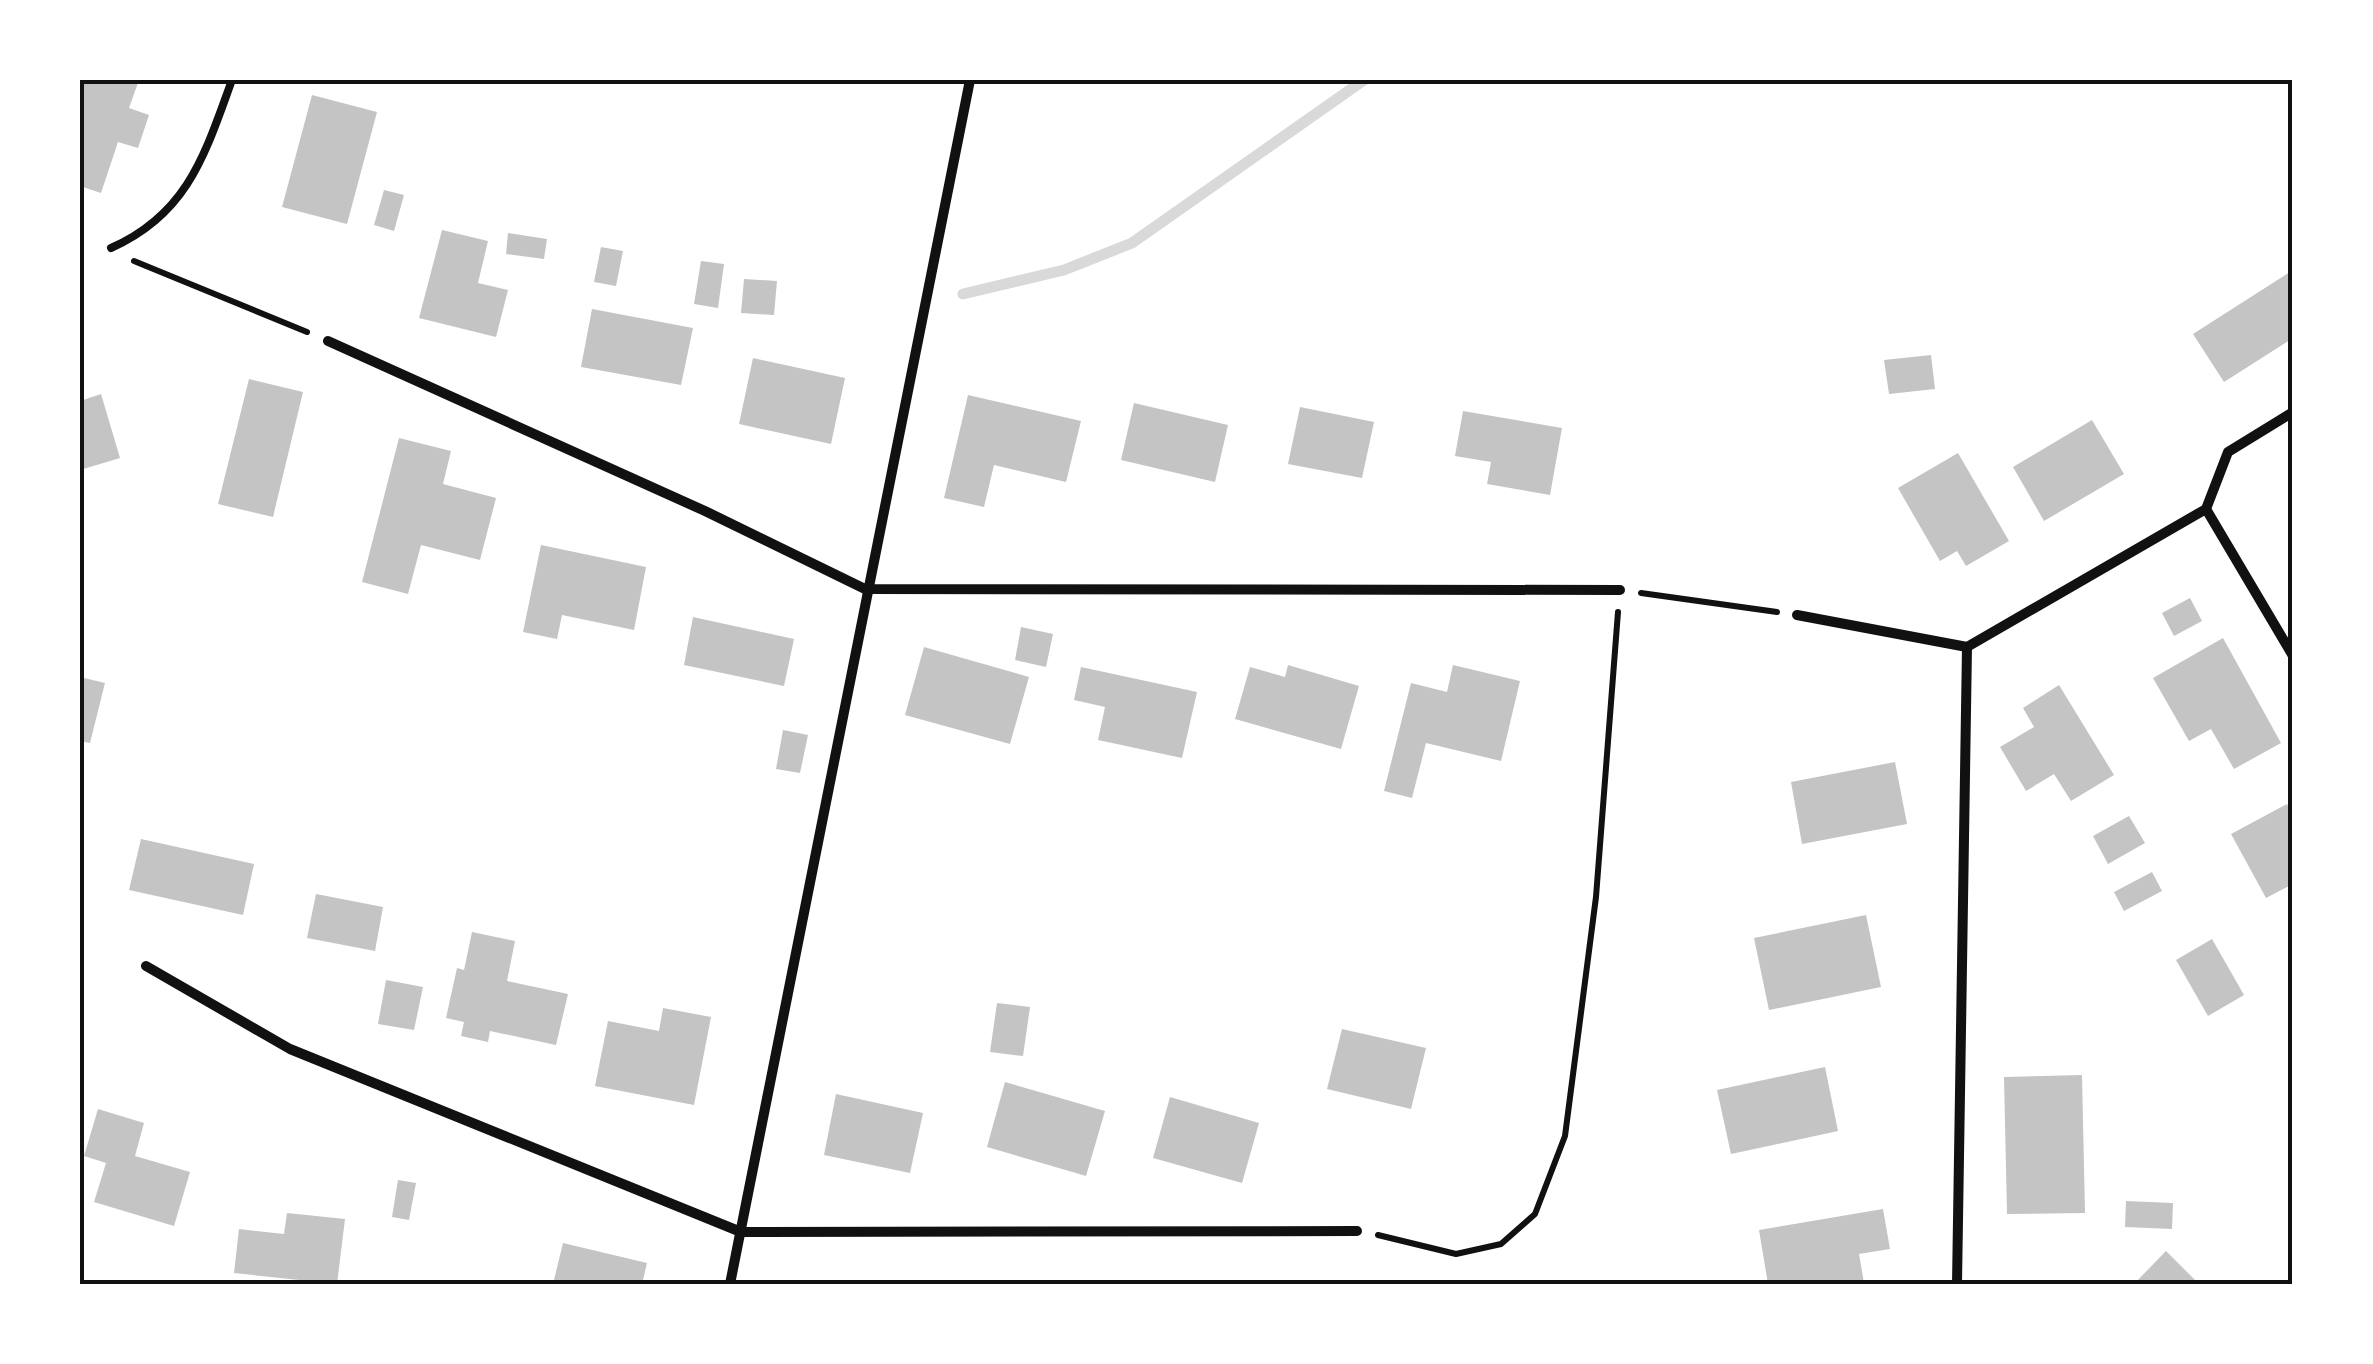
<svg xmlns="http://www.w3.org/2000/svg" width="2373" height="1364" viewBox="0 0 2373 1364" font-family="'Fira Sans Condensed',sans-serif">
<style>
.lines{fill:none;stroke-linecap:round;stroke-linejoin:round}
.stream{stroke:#d9d9d9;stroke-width:11}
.building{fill:#c4c4c4}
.path{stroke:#111;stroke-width:6}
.service{stroke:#111;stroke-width:8}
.minor{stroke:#111;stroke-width:10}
.neatline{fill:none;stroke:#111;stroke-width:4}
</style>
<rect width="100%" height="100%" fill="#fff"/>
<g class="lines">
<polyline class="stream" points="963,294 1064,270 1132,243 1364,80"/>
</g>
<g class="building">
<polygon points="80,80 139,80 129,108 149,115 138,148 118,142 101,193 80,186"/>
<polygon points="312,95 377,112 347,224 282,207"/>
<polygon points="384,190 404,195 394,231 374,225"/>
<polygon points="442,230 488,241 478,283 508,290 496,337 419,318"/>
<polygon points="508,233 547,239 544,259 506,254"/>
<polygon points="601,247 623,251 616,286 594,282"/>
<polygon points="701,261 724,264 718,308 694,304"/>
<polygon points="2293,270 2293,338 2224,382 2193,334"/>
<polygon points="744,279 777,281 774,315 741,313"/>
<polygon points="592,309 693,328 681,385 581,367"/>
<polygon points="1931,355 1935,389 1889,394 1884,360"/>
<polygon points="753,358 845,378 831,444 739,424"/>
<polygon points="249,379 303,392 273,517 218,504"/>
<polygon points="101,394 120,458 80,470 80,401"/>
<polygon points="968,395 1081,421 1066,482 994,465 984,507 944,498"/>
<polygon points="1134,403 1228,425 1215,482 1121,460"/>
<polygon points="1300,407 1374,422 1362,478 1288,464"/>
<polygon points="1463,411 1562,428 1550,495 1487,484 1491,462 1455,456"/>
<polygon points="2092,420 2124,474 2044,521 2013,467"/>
<polygon points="399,438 451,451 443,484 496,498 480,560 421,545 408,594 362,582"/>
<polygon points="1958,453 2009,541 1966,566 1957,551 1940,561 1898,488"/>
<polygon points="541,545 646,567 634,630 562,615 557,639 523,632"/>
<polygon points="2190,598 2202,621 2174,636 2162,613"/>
<polygon points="693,617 794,639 784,686 684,665"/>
<polygon points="1021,627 1053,634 1046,667 1015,660"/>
<polygon points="2223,638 2281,743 2234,769 2211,729 2189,741 2153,678"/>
<polygon points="924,647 1029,677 1010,744 905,715"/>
<polygon points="1288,665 1359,686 1341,749 1235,719 1250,667 1285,677"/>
<polygon points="1453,665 1520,681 1501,761 1426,743 1412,798 1384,791 1411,683 1447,692"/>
<polygon points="1081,667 1197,692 1182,758 1098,740 1105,707 1074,700"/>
<polygon points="80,677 105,683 90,743 80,741"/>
<polygon points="2059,685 2114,775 2071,801 2054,774 2026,791 2000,747 2034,727 2023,708"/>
<polygon points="783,730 808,735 800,773 776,769"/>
<polygon points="1895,762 1907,824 1802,844 1791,782"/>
<polygon points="2287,804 2293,816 2293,884 2266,898 2231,834"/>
<polygon points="2129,816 2145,843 2108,864 2093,836"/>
<polygon points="141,839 254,864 243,915 129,890"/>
<polygon points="2152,872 2162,891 2124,911 2114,892"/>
<polygon points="316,894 383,907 375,951 307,938"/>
<polygon points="1866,915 1881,987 1769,1010 1754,938"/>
<polygon points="472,932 515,941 507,981 568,994 556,1045 490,1031 488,1042 461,1036 464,1022 446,1018 457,968 464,970"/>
<polygon points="2212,939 2244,995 2208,1016 2176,960"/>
<polygon points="386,980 423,987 414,1030 378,1024"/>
<polygon points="997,1003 1030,1007 1023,1056 990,1052"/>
<polygon points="663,1008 711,1017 694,1105 595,1086 608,1021 659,1031"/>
<polygon points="1342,1029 1426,1048 1411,1109 1327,1089"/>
<polygon points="1825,1067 1838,1131 1731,1154 1717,1090"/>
<polygon points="2082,1075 2085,1213 2007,1214 2004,1077"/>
<polygon points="1005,1082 1105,1111 1086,1176 987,1147"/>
<polygon points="836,1094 923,1113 910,1173 824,1155"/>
<polygon points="1170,1097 1259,1123 1242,1183 1153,1158"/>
<polygon points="98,1109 144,1123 135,1156 190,1172 174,1226 94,1202 106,1163 84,1156"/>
<polygon points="398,1180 416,1183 409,1220 392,1217"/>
<polygon points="2126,1201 2173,1203 2172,1229 2125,1227"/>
<polygon points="1883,1209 1890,1249 1859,1254 1864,1283 1768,1284 1759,1230"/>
<polygon points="287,1213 345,1219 337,1284 234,1273 239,1229 284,1234"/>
<polygon points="563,1243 647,1263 642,1284 553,1284"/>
<polygon points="2166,1251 2199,1284 2134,1284"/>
</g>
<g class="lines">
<g class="path">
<polyline points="134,261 307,332"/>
<polyline points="1641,593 1777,612"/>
<polyline points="1378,1235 1456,1254 1501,1244 1535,1214 1565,1136 1596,897 1618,612"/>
</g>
<path class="service" d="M 111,248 C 188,214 205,154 232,80"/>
<g class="minor">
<polyline points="328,341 705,511 865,589 1620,590"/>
<polyline points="2206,509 2293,656"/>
<polyline points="1797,615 1967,647"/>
<polyline points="146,966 290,1049 741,1232 1357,1231"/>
<polyline points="730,1284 970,80"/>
<polyline points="1957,1284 1967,647 2206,509 2228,452 2293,412"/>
</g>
</g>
<rect width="2373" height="1364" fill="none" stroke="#ffffff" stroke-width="165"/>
<rect x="82" y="82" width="2208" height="1200" class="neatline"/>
</svg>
